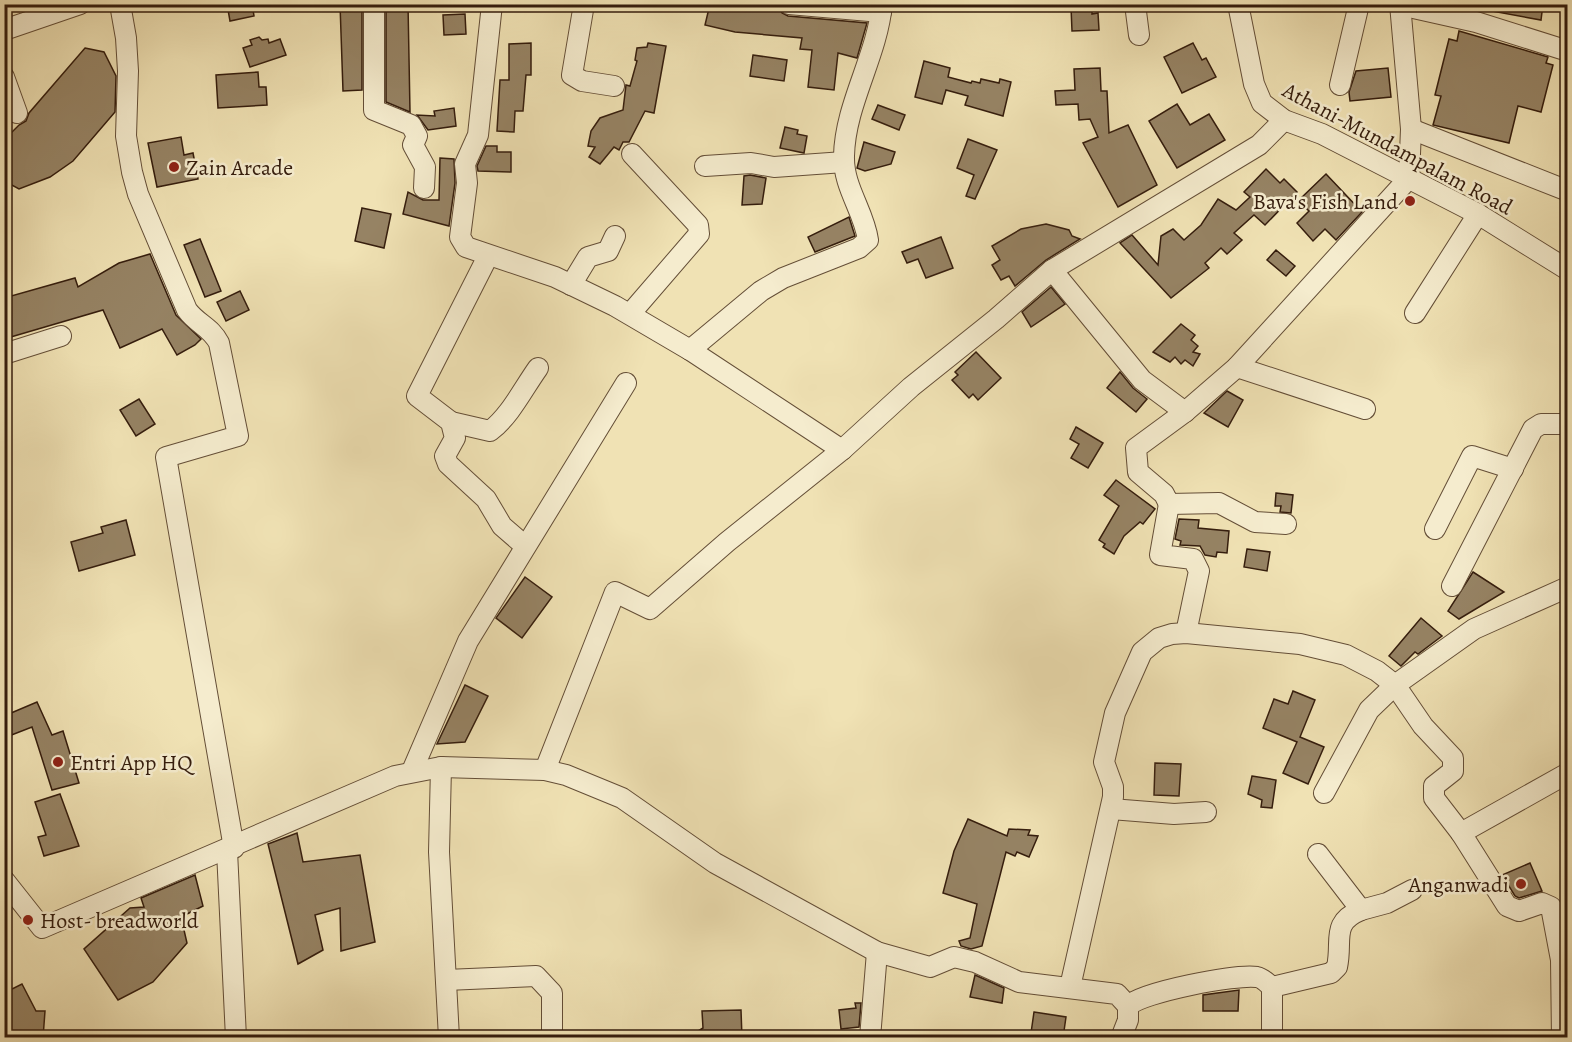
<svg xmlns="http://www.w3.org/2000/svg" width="1572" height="1042" viewBox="0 0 1572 1042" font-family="Alegreya,serif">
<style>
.building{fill:#968364;stroke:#351d0d;stroke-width:1.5}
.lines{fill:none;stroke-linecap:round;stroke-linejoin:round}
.minor-casing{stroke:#644e37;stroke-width:22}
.minor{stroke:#f5ecce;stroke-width:20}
.poi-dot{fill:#8f2418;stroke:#f5ecce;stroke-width:2}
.labels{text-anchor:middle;stroke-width:5;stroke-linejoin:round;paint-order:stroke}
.street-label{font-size:22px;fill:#351d0d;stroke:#f5ecce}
.poi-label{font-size:22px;fill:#351d0d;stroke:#f5ecce;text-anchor:start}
</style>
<rect width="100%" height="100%" fill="#f0e2b4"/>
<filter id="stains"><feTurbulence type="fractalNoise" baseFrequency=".00333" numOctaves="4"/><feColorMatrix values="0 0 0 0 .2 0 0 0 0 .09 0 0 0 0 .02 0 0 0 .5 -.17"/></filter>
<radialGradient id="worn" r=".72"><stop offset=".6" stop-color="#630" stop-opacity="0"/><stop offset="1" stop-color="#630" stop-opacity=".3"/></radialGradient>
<g class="building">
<polygon points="227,4 252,4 254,16 230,21"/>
<polygon points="340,4 362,4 362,90 343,91"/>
<polygon points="386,4 408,4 410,112 386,102"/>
<polygon points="710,4 761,4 778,7 782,13 788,16 867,23 857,58 838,53 834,90 808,87 812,50 800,49 802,38 735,32 705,25"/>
<polygon points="1487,4 1543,4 1541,20 1486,10"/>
<polygon points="1092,6 1092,14 1098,13 1099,30 1072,31 1071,7"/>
<polygon points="465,14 466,34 444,35 443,15"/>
<polygon points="1459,31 1548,57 1546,63 1553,65 1541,112 1518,106 1509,143 1433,125 1441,96 1435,95 1449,39 1457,41"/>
<polygon points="259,37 262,40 268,39 269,43 280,39 286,55 250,67 243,48 252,45 250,40"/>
<polygon points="531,43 531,75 526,75 523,111 515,111 514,132 497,131 500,80 509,80 509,44"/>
<polygon points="648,43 666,46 654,113 645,111 629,142 623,142 619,150 614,147 600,164 589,157 595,147 588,146 591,131 600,118 623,110 626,85 630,86 637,61 635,60 637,48 647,47"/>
<polygon points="1193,43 1202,60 1206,58 1216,77 1182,93 1164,57"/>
<polygon points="85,48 104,52 116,76 115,112 73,161 50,177 19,189 8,183 4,175 4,140 19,125 26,121 29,113"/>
<polygon points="753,55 787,60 784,81 750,76"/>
<polygon points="924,61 950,68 948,77 971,83 972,81 980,83 981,79 999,83 1000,79 1011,82 1003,116 965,105 968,96 946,90 942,104 915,97"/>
<polygon points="1100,68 1101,91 1107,91 1109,133 1128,125 1157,185 1118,207 1083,143 1098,137 1090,119 1079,120 1078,104 1056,105 1055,91 1075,90 1074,69"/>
<polygon points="1388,68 1391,97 1350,101 1349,92 1356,71"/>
<polygon points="258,72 259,87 266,87 267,105 218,108 216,75"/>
<polygon points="1177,104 1190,125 1209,114 1225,140 1177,168 1149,121"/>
<polygon points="878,105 905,115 899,130 872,119"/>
<polygon points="454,108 456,126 428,130 417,115 435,116 434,111"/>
<polygon points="785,127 798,130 797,134 807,136 804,153 780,148"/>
<polygon points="181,137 184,155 193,153 198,179 157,187 148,143"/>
<polygon points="968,139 997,150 975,199 966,196 974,175 957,168"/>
<polygon points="864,142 895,152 891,164 865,171 857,168"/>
<polygon points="486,146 497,146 497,152 511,152 511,172 478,171 477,166"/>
<polygon points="440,158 454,159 455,183 449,226 403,214 408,192 423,200 439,200"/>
<polygon points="1266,169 1280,183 1284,179 1297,192 1265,225 1254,215 1234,233 1242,240 1227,254 1221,248 1205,263 1209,268 1171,298 1120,243 1132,235 1158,265 1161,236 1173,229 1184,240 1201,225 1218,199 1236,210 1250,197 1244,192"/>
<polygon points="1326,174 1362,212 1336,240 1325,229 1313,241 1297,223 1309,211 1298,201"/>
<polygon points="750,175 766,178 762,204 742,205 744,176"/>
<polygon points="362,208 391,214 384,248 355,241"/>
<polygon points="849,217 855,236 815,252 808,237"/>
<polygon points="1046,224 1069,230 1072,236 1080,239 1046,260 1015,286 1009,276 1001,280 992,265 1000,260 992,246 1021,229"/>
<polygon points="941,237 953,268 926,278 918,259 907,263 902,252"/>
<polygon points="200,239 221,291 205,297 184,245"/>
<polygon points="1276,250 1295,266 1286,276 1267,260"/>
<polygon points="150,254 176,315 201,339 195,345 177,355 162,329 120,348 103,310 4,339 4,298 75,278 78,287 119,263"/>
<polygon points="1051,287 1065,304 1031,327 1022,312"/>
<polygon points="240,291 249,310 226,321 217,302"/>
<polygon points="1181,324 1195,335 1191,340 1198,346 1193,352 1200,354 1193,366 1185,360 1181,364 1175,357 1170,362 1153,352"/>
<polygon points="976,352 1001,378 978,400 973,394 969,398 952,380 958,375 955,372"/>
<polygon points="1120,372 1133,388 1147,399 1136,412 1107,388"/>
<polygon points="1227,391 1243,400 1228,427 1204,413"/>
<polygon points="139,399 155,424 136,436 120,410"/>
<polygon points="1076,427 1103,443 1088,468 1071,458 1079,444 1070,439"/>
<polygon points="1116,480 1155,509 1143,524 1140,522 1124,536 1114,554 1103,547 1105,544 1099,540 1119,506 1104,495"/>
<polygon points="1276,493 1293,495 1291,513 1280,512 1281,506 1275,506"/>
<polygon points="1179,519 1199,520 1198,528 1229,531 1227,553 1217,552 1216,557 1205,555 1200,546 1180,545 1181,541 1175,539"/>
<polygon points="126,520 135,555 79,571 71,542 103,533 101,527"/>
<polygon points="1247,549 1270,552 1267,571 1244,567"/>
<polygon points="1473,572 1504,592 1459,619 1448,611"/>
<polygon points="525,577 552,597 522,638 496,618"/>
<polygon points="1421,618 1442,636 1418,654 1415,652 1401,666 1389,656"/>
<polygon points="465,685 488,696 465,742 437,744"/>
<polygon points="1293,691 1315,700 1300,737 1324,747 1308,784 1283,773 1297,742 1263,728 1274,699 1288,704"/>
<polygon points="37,702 52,735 63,731 79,783 52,790 32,727 9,736 4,716"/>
<polygon points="1155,763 1181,764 1179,796 1154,795"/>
<polygon points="1252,776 1276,780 1272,808 1261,807 1262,800 1248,794"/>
<polygon points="60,794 79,846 44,856 38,837 46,835 35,802"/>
<polygon points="968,819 1007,836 1009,829 1030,830 1028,835 1038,836 1029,857 1017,852 1015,856 1006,852 982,946 971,949 961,946 959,941 970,938 977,904 943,893 954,851"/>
<polygon points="297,833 303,862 360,855 375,942 341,951 340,908 315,915 323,950 298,964 268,844"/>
<polygon points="1530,863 1542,891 1519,898 1515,896 1502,875"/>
<polygon points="195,875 203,906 181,917 187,943 153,982 118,1000 84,949 130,908 144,907 141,898"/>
<polygon points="975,975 1004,988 1002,1003 970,997"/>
<polygon points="22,984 36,1011 45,1011 43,1038 10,1038 4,1024 4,993"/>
<polygon points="1239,990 1238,1011 1203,1011 1203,995"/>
<polygon points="855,1003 861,1003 859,1027 841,1029 839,1010 856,1008"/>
<polygon points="741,1010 742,1038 687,1038 703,1028 702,1011"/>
<polygon points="1034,1012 1066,1017 1063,1038 1031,1033"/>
</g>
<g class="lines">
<defs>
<g id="minor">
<path d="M 120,4 L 126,38 L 128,71 L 126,136 L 132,172 L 138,194 L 187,310 C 197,324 211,327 219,343 L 238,436 L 166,457 L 234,848"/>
<polyline points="374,4 374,110 411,125 417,136 413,145 425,167 424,188"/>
<polyline points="492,4 478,135 465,164 467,183 460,237 466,247 555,277 615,306 690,350 842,450"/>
<polyline points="584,4 572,75 582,81 614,86"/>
<polyline points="789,4 881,12"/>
<polyline points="1135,4 1139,35"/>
<polyline points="1238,4 1254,84 1262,103 1284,120 1322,134 1478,214 1568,270"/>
<polyline points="1400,5 1476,22 1568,51"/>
<polyline points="4,30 80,4"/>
<polyline points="4,77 17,113"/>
<polyline points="1340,85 1359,4"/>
<polyline points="1411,129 1568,191"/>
<polyline points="705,166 751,163 774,167 844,162"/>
<polyline points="488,256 417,396 451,422 455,438 445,456 448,464 486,499 502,526 524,545"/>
<polyline points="1052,270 1142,380 1185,412"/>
<polyline points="571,285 588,257 608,251 615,236"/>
<polyline points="1415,313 1478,214"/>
<polyline points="630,314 699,234 698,225 632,154"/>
<path d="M 690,350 L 761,291 L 783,278 L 859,248 L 868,240 C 864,211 843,187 844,156 C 845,104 877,57 882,4"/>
<polyline points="4,354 61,336"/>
<polyline points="1237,367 1365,409"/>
<path d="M 451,422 L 490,431 C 510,416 523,389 538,368"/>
<polyline points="1169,504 1160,555 1193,559 1199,571 1186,633"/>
<polyline points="1286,524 1255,522 1219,503 1169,504 1164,494 1138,472 1136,448 1185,412 1237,367 1409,178 1411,129 1400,4"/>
<polyline points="1435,529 1472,456 1513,469"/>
<polyline points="1452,586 1533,429 1541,424 1568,424"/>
<polyline points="441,767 439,852 449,1038"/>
<polyline points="545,770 615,592 650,609 727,542 842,450 911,387 996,319 1052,270 1259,145 1284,120"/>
<polyline points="412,771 468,641 626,383"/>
<polyline points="1324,793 1369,710 1395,685 1474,629 1568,587"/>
<polyline points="1111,809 1174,814 1206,812"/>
<polyline points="1461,833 1568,773"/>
<polyline points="227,851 236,1038"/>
<polyline points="1318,854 1361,910 1387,903 1412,890"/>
<polyline points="4,880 42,928 395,776 441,767 545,770 566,775 622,798 715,863 877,952 930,967 954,957 975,962 1019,982 1117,994 1128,1006 1128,1020 1121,1038"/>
<polyline points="446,980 536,976 552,993 552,1038"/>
<polyline points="1070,987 1113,797 1113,787 1104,762 1115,713 1142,652 1159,638 1172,634 1186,633 1300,644 1346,655 1377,671 1395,685 1423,726 1453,758 1453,771 1434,786 1434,798 1461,833 1507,906 1519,911 1542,903 1551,907 1561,960 1562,1038"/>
<path d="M 1272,987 L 1331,973 L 1337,967 C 1343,940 1330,923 1361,910"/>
<path d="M 1128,1006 C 1142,992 1236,974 1257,977 C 1263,978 1268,984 1272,987 L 1272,1038"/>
<polyline points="870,1038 877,952"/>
</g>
</defs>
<use href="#minor" class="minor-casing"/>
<use href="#minor" class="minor"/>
</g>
<g class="poi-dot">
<circle cx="174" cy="167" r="6"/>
<circle cx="1410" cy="201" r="6"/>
<circle cx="58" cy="762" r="6"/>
<circle cx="1521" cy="884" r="6"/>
<circle cx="28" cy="920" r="6"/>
</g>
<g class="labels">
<g class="street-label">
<text transform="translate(1398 148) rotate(28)" y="8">Athani-Mundampalam Road</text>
</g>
<g class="poi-label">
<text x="186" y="175">Zain Arcade</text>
<text x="1398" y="209" text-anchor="end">Bava's Fish Land</text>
<text x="70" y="770">Entri App HQ</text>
<text x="1509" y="892" text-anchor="end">Anganwadi</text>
<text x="40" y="928">Host- breadworld</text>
</g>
</g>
<rect width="1572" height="1042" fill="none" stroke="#f0e2b4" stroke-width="24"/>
<rect x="6" y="6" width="1560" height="1030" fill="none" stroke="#351d0d" stroke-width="3"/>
<rect x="12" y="12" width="1548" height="1018" fill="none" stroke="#351d0d" stroke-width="1.5"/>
<rect width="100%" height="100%" filter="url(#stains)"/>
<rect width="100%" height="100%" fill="url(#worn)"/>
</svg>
